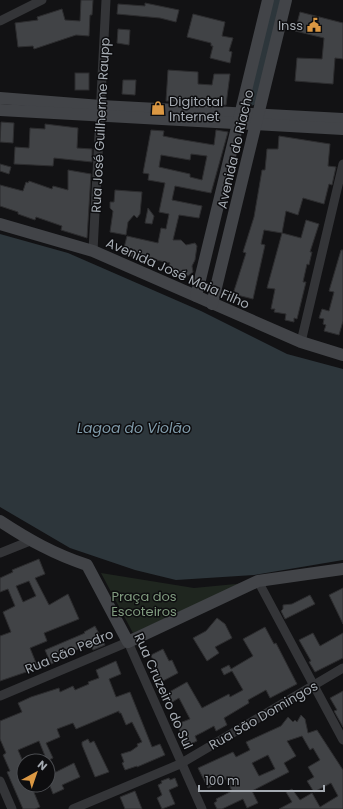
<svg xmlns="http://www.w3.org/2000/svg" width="343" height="809" viewBox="0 0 343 809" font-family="Poppins,sans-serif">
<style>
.green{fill:#1f261f}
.water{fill:#2d363b}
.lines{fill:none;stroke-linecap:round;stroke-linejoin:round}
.canal{stroke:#2d363b;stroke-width:9}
.building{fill:#414346;stroke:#2d2d2f;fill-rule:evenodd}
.street{stroke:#343538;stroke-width:9}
.secondary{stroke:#424448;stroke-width:12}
.labels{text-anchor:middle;stroke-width:3;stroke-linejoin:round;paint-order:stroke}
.poi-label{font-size:13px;fill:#a5abb2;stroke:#0d0d0f;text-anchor:end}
.street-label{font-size:13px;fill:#a5abb2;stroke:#0d0d0f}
.park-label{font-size:13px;fill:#809b7f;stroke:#0d0d0f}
.water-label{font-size:14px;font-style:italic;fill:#809baa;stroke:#0d0d0f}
</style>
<rect width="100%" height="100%" fill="#121214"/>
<polygon class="green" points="101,573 194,588 246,583 133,633"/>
<polygon class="water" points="0,234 68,253 201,311 287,354 343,369 343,560 254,575 176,580 135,570 70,548 0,507"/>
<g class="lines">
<polyline class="canal" points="252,101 276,0"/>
</g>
<g class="building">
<polygon points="81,0 93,0 92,15 90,15 89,36 76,35 34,49 33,46 18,47 15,23 38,20 37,17 62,9 65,20 80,21"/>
<polygon points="145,3 179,10 176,22 160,18 117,14 118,4 145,6"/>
<polygon points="300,12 343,23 343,59 335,58 333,84 295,81 297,58 322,59 324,38 295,31"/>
<polygon points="193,14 225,22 222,36 233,38 229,51 232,52 230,63 210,58 213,46 211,46 211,43 187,37"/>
<polygon points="118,29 130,30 129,45 117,43"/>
<polygon points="168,70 198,72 198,84 212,85 214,74 230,74 226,105 217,105 217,102 166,101"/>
<rect x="75" y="73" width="14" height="17"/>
<polygon points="123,80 136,80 135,95 122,94"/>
<polygon points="1,122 14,123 13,143 0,142"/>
<polygon points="45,124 78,128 77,148 92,149 92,162 54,158 53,166 14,164 15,147 29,148 30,128 45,129"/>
<path d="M 151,130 L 164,131 L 163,136 L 178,139 L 214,145 L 216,130 L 228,132 L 211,193 L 175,186 L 172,200 L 202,206 L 199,218 L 179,215 L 173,240 L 181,240 L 186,245 L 195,243 L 197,246 L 195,260 L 192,266 L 193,272 L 188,276 L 181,271 L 173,273 L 170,271 L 168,268 L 170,263 L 138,256 L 137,258 L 130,256 L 130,253 L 123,252 L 127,236 L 158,243 L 161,228 L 166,229 L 169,214 L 159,212 L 165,183 L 148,180 L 149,174 L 143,173 ZM 191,154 L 207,156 L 202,180 L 190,177 L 190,174 L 159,167 L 161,155 L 190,160 Z"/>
<polygon points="279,136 330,144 328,166 336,167 332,185 329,184 324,204 303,198 298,215 286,211 282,233 264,230 261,244 265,245 253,299 233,294 246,253 243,252 254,217 262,170 265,170 267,149 278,149"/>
<polygon points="0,164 11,167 9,174 0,171"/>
<polygon points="68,170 91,174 87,238 61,230 62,226 36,217 35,220 18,214 18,212 0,206 0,185 23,191 26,182 28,183 29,181 52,189 53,186 68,190"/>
<polygon points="115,190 142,192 140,214 137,218 134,215 128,222 126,235 110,232 113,211 110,208 110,202 114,202"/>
<polygon points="148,208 154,216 152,224 145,223"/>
<polygon points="306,220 319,224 310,252 312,252 309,265 307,264 303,282 306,282 297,319 294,318 294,322 285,320 286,314 274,312 275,309 271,309 275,289 267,288 282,233 301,238"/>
<polygon points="341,250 343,250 343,321 339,335 324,331 326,325 323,324 324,319 319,318 322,309 329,311 334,292 329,291"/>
<path d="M 39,559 L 45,574 L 35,578 L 49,605 L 68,594 L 79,619 L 44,633 L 47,641 L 30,648 L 38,668 L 0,681 L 0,636 L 11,632 L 3,612 L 15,606 L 8,589 L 0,592 L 0,578 L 13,572 L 12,570 ZM 29,581 L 36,596 L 23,602 L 16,586 Z"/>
<polygon points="343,588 343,624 329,595"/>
<polygon points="310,595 315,604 285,619 281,611 283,609 283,605 292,604"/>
<polygon points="217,618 225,624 232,638 215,647 219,653 207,661 193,638 206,631"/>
<polygon points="95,626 105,645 93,650 90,644 63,656 64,658 51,664 45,650 85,633 84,632"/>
<polygon points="265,627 274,644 276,643 297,684 270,698 266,690 248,700 249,703 224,718 227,725 216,731 214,726 203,732 195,736 197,741 186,746 177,724 190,719 179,698 169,704 164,695 187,682 202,708 229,694 230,697 243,690 232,671 224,675 221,669 229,665 231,669 253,656 243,639"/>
<polygon points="313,633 320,646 343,633 343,658 315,672 309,662 311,661 299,640"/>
<polygon points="163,649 169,661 172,660 178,673 161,682 161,680 158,681 152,669 155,667 151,655"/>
<polygon points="116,661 121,674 109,679 116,697 130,692 152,747 160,744 165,755 137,767 137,766 125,770 122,763 124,762 121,754 131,751 138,746 137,744 142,742 132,722 126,725 121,713 119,713 119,711 76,729 73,723 57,729 60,737 46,743 53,758 47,761 39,741 18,750 24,764 24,785 31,785 40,807 35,809 23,809 7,772 10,771 3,755 6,753 0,739 0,721 22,712 18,703 31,697 59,688 60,692 73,686 75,690 89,684 88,682 99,678 96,670"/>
<polygon points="343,691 343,727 334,711 337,710 330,698"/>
<path d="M 301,715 L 305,719 L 308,733 L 317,730 L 343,770 L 343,809 L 279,809 L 292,802 L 286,792 L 292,789 L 300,800 L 312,793 L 320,807 L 338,796 L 331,783 L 314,792 L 307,781 L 314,777 L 308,767 L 320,760 L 313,748 L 310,750 L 302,736 L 287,741 L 296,756 L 284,763 L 289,772 L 252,791 L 258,803 L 247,808 L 243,799 L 222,809 L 217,809 L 214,803 L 217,801 L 216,799 L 232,791 L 226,779 L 208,788 L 198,768 L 233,752 L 236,757 L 250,750 L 246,742 L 281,726 L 288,717 L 293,722 L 295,720 L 297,722 ZM 268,755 L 275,769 L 259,776 L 252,763 Z"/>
<polygon points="88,739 90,743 94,741 109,772 95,777 82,745 82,742"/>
<polygon points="74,763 80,777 62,785 64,789 53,794 48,781 48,776"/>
<polygon points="169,778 170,780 175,778 178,786 169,790 175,804 162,809 157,798 162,795 158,785 162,783 161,781"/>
<polygon points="135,791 142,809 125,809 120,797"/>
</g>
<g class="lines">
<g class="street">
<polyline points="0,21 42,0"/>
<polyline points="93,251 106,0"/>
<polyline points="301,342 343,164"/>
<polyline points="0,553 30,541"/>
<polyline points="258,581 343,740"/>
<polyline points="0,696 128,642 202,809"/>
<polyline points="0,781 12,809"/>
<polyline points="73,809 180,764 343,668"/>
</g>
<g class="secondary">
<polyline points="0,98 101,106 343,119"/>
<polyline points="0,110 343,129"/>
<polyline points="0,224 93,251 301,342 343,355"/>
<polyline points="196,296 268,0"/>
<polyline points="212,304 286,0"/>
<path d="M 0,521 C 29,540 54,554 87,565 L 128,642 L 258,581 L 343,569"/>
</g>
</g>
<defs>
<symbol id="civic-bare" viewBox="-9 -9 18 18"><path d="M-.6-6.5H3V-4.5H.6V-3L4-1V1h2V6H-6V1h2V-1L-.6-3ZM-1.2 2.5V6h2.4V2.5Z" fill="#db9843" stroke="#0d0d0f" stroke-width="2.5" paint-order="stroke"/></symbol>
<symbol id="shop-bare" viewBox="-9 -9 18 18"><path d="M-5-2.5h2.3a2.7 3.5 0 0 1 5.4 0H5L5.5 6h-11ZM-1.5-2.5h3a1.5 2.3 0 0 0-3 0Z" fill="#db9843" stroke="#0d0d0f" stroke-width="2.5" paint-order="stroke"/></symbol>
</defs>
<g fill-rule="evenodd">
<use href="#civic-bare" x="304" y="15" width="20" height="20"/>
<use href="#shop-bare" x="148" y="98" width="20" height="20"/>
</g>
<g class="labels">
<g class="poi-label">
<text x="303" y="30">Inss</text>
<text x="169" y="106" text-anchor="start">Digitotal<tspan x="169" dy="15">Internet</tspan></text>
</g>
<g class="street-label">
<text transform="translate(100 125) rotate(-87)" y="5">Rua José Guilherme Raupp</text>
<text transform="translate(235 149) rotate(-77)" y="5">Avenida do Riacho</text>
<text transform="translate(178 273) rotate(24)" y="5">Avenida José Maia Filho</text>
<text transform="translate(69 651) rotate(-23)" y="5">Rua São Pedro</text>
<text transform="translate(164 691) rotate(66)" y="5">Rua Cruzeiro do Sul</text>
<text transform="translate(263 715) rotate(-30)" y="5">Rua São Domingos</text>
</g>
<g class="park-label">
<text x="144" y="601">Praça dos<tspan x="144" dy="15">Escoteiros</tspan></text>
</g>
<g class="water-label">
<text x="134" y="433">Lagoa do Violão</text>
</g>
</g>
<g transform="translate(36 773) rotate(40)"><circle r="19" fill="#0d0d0f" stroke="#4a4c50"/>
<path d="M0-3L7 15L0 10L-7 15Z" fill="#db9843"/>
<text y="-6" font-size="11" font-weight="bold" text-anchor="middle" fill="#a5abb2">N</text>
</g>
<path d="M199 785v6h125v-6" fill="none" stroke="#a5abb2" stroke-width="2"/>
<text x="205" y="785" font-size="12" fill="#a5abb2" stroke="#0d0d0f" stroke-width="3" paint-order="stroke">100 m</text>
</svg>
